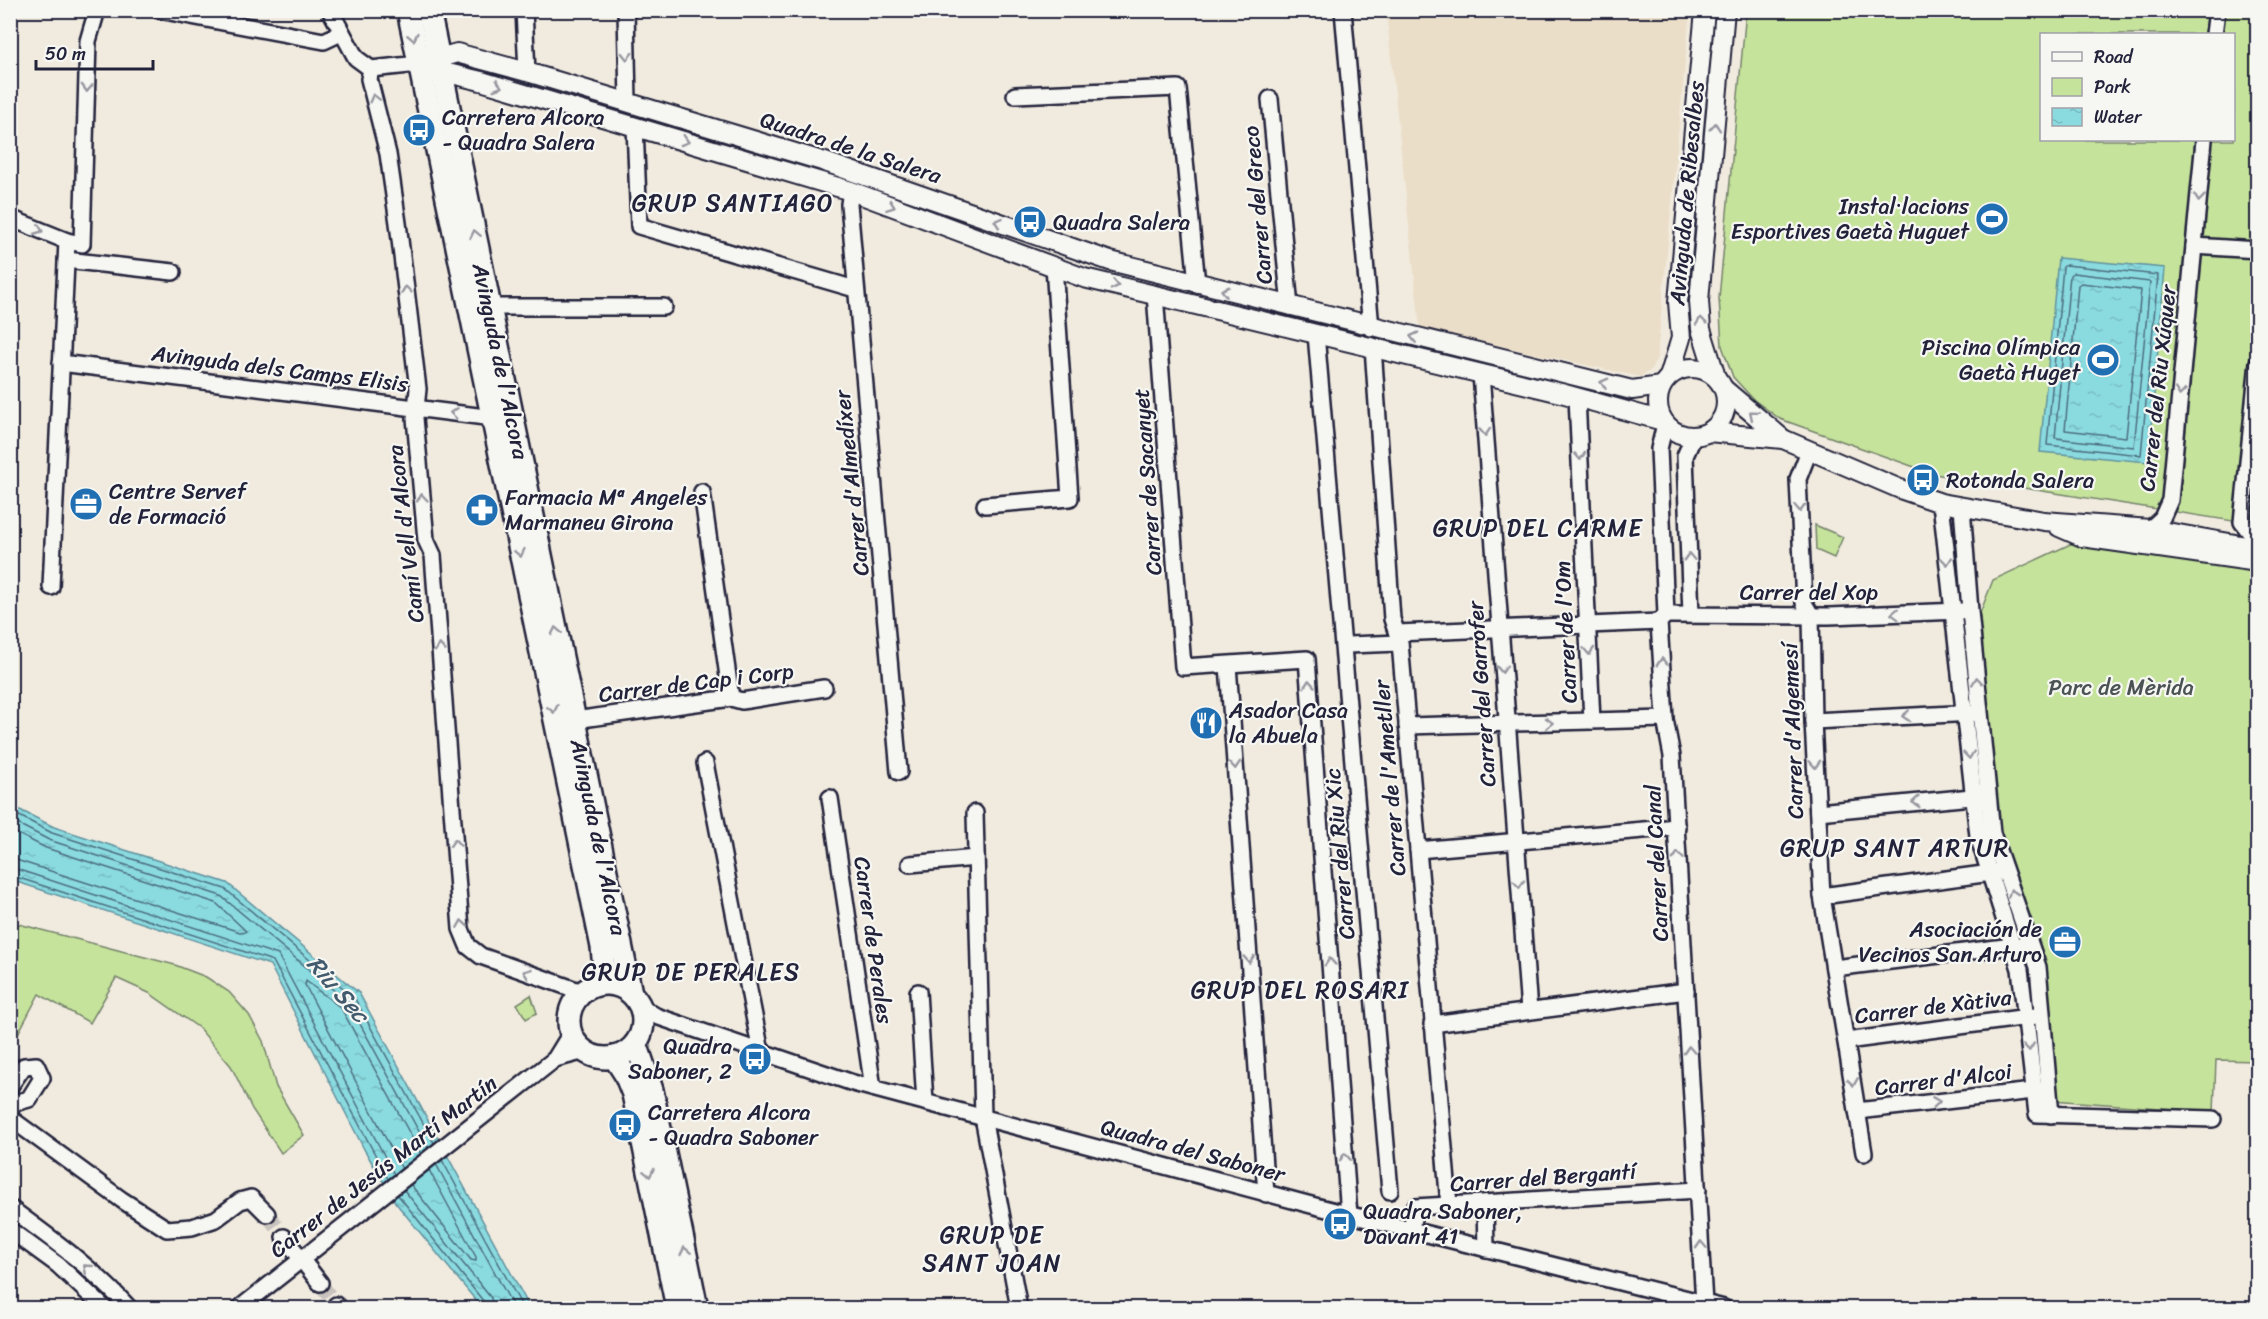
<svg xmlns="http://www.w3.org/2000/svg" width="2268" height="1319" viewBox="0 0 2268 1319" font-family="Sriracha,sans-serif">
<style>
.built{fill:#ebdec8}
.park{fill:#c5e39b;stroke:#74826b;stroke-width:1.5;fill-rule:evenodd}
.water{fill:url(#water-ripples);stroke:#60919e;stroke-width:1.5}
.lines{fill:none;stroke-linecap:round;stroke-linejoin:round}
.shore{stroke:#4c6c7d;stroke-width:1.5}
.minor-tunnel{stroke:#c8c3be;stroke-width:15;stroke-dasharray:15 8;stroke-linecap:butt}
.minor-casing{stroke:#22223b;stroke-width:20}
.tertiary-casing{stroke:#22223b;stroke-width:22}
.secondary-casing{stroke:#22223b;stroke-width:26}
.minor{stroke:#f6f6f2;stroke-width:15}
.tertiary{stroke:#f6f6f2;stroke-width:18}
.secondary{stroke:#f6f6f2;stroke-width:21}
.oneway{stroke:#9797a0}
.labels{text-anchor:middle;stroke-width:4.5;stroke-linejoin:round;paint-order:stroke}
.poi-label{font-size:22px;fill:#22223b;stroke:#f6f6f2;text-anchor:start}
.street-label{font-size:22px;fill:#22223b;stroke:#f6f6f2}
.park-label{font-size:22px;fill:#4b5253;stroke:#f6f6f2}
.neighbourhood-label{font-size:24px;letter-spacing:1.5px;fill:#22223b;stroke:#f6f6f2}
.water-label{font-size:24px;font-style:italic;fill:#415a6d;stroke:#f6f6f2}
</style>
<defs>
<pattern id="water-ripples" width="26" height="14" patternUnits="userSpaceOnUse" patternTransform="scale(1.5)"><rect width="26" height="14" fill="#8adbe0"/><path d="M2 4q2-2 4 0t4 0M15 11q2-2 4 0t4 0" fill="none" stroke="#77bcc1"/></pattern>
</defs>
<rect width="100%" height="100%" fill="#f1ebdf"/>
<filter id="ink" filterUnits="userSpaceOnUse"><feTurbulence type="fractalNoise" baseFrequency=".0167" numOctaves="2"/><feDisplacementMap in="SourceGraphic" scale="12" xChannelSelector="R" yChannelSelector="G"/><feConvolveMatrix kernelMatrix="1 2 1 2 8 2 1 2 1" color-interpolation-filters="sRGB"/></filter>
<g filter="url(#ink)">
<polygon class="built" points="1386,11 1690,11 1657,358 1651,370 1640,377 1420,328"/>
<g class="park">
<path d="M 1746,11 L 2257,11 L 2258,467 L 2252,524 L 1934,474 L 1780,419 L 1754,400 L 1733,377 L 1722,346 L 1719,298 ZM 2042,34 L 2234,34 L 2234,140 L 2042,140 Z"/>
<polygon points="1815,525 1843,537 1834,558 1816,550"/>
<polygon points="2077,541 2257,566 2257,1061 2216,1060 2214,1112 2052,1100 2043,960 1996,825 1977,621 1993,580"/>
<polygon points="11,922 175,965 206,977 229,992 249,1015 263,1041 276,1087 304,1135 281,1153 252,1109 231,1066 199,1028 149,993 116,978 90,1023 39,994 11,1047"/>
<polygon points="531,995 537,1013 526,1019 517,1004"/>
</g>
<g class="water">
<polygon points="2058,258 2165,268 2148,462 2040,452"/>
<polygon points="10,805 54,827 227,883 359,993 530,1308 482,1308 395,1202 365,1151 270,965 11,880"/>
</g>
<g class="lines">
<g class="shore">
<polygon points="2066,265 2158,275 2141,455 2047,445 2063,267"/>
<polygon points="2073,273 2150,282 2134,447 2055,438 2070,275"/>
<polygon points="2081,283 2141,290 2126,437 2065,430 2078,285"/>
<polyline points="10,811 52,833 225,889 354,997 434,1143"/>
<polyline points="10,820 49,840 221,896 348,1002 428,1148"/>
<polyline points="10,830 46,848 216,903 246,931 243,933 10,858"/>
<polyline points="10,867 278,955 394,1174"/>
<polyline points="10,875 273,961 388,1179"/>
<polyline points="442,1160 523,1308"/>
<polyline points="436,1164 514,1308"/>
<polyline points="402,1169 305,985 306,981 341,1008 421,1154"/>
<polyline points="411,1185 471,1260 476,1261 476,1257 429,1170"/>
<polyline points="404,1190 491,1298 493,1308"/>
<polyline points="398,1195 484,1302 486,1308"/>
</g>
<g class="minor-tunnel">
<polyline points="267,1214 284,1237"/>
<polyline points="320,1283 336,1305"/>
</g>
<defs>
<g id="minor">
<polyline points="159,10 324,41 341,33"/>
<polyline points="330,10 356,58 371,69"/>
<polyline points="524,10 527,72"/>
<polyline points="626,10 628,102"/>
<polyline points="1343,10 1371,328"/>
<polyline points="2214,34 2217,10"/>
<polyline points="371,69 369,79 388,154 398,223 418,389 415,418 426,540 433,555 461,929 468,946 481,956 582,992"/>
<polyline points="371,69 419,64"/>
<polyline points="1015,95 1178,88 1197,284"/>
<polyline points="1270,99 1290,307"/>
<polyline points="635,126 639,226 855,289"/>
<polyline points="851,191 849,204 899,772"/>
<polyline points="10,218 67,241 82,244 88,41 97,10"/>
<polyline points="2194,246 2258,250"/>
<polyline points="66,260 173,272"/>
<polyline points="1155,294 1183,667 1307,659 1349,1215"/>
<polyline points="490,307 664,307"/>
<polyline points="1316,334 1390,1191"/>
<polyline points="1373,347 1392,619 1400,643 1449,1205"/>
<polyline points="2258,362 2242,522 2258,543"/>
<polyline points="61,363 493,418"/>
<polyline points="1481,374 1529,1011"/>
<polyline points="1577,397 1592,721"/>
<polyline points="1665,424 1659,449 1666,615 1659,622 1665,719 1672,756 1704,1304"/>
<polyline points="1809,451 1798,479 1804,603 1811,615 1813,721 1822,896 1864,1153"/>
<polyline points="702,492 731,698"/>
<polyline points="1941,503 1978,836 2020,969 2037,1114 2213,1119"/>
<polyline points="985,505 1070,498 1054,266"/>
<polyline points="1962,507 1970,611 1992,833 2038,967 2051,1115"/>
<polyline points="2150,529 2162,518 2170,500 2204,140"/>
<polyline points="51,587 67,241"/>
<polyline points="1666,615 1829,616 1961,611"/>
<polyline points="1691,615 1685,456 1694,436"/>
<polyline points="1397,633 1659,622"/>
<polyline points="1348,645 1400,643"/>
<polyline points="1228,665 1266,1194"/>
<polyline points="575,720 731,698 742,701 824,688"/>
<polyline points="1813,721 1974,713"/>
<polyline points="1407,726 1665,719"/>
<polyline points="705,763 761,1052"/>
<polyline points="830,798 873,1088"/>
<polyline points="1818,812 1982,796"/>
<polyline points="975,813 983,1117 1019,1308"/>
<polyline points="1418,850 1677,827"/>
<polyline points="910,864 976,858"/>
<polyline points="1822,896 1998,872"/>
<polyline points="1834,968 2021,945"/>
<polyline points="918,992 925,1102"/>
<polyline points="641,1007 656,1016 853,1083 1315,1206 1724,1308"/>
<polyline points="1432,1024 1686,991"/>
<polyline points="1846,1041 2036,1016"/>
<polyline points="555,1059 585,1051"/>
<polyline points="10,1086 24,1066 36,1065 42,1078 29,1099 15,1103 10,1109"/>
<polyline points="1857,1111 2042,1090"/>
<polyline points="10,1118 122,1200 167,1229 192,1227 216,1219 240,1201 251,1198 267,1214"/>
<polyline points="1485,1203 1486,1249"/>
<path d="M 10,1208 C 52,1239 94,1269 129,1308"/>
<polyline points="10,1230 58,1265 104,1308"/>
<polyline points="1411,1230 1415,1207 1698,1190"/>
<polyline points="284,1237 320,1283"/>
<polyline points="336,1305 339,1308"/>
<polyline points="240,1308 555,1059 571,1033"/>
</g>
<g id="tertiary">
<polyline points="425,62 457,53 527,72 822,161 1110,261 1632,390 1661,386"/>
<polyline points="431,69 481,81 851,191 1084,278 1561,393 1663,421"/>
<circle cx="1692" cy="402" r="34"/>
<polyline points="1670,374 1681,338 1678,302 1705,10"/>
<polyline points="1716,377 1701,329 1699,301 1725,10"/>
<polyline points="1724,389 1783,439 1900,489 1941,503 2044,521 2150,529 2258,548"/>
<polyline points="1708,432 1783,439"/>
<polyline points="2059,527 2082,537 2258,562"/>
</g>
<g id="secondary">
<polyline points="408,10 602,947 604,969 599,984"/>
<polyline points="429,10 631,993"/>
<circle cx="606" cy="1021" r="37"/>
<polyline points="636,1043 652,1090 697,1308"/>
<polyline points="614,1057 625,1074 633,1094 677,1308"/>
</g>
</defs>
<use href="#minor" class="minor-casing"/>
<use href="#tertiary" class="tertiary-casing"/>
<use href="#secondary" class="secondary-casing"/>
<use href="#minor" class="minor"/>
<use href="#tertiary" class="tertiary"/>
<use href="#secondary" class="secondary"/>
</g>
<defs><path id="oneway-chevron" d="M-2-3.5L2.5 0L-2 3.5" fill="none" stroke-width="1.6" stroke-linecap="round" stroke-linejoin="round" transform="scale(1.5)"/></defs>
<g class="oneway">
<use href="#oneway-chevron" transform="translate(413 37) rotate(78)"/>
<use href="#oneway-chevron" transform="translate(627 56) rotate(89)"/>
<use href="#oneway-chevron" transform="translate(498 86) rotate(17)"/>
<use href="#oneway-chevron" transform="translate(87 88) rotate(92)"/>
<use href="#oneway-chevron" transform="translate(374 98) rotate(-104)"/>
<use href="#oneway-chevron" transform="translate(1715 127) rotate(-85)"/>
<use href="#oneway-chevron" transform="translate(685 141) rotate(17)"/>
<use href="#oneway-chevron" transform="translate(2199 198) rotate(96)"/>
<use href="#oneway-chevron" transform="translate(891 206) rotate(20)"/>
<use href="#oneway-chevron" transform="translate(998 222) rotate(-161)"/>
<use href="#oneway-chevron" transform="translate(39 230) rotate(22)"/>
<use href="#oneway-chevron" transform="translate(475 234) rotate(-102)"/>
<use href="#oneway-chevron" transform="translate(1115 285) rotate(13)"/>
<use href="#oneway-chevron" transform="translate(406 290) rotate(-97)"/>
<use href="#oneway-chevron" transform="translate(1225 291) rotate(-166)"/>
<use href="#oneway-chevron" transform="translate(1701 321) rotate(-96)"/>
<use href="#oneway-chevron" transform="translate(1414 337) rotate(-167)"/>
<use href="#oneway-chevron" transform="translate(1604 383) rotate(-166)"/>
<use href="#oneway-chevron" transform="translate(2180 392) rotate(96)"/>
<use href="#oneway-chevron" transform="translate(454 413) rotate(-173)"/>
<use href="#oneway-chevron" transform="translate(1753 414) rotate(-140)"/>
<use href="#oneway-chevron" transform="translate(1485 432) rotate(86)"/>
<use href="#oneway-chevron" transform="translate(1580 456) rotate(87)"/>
<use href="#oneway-chevron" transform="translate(422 498) rotate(-95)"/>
<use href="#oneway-chevron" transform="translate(1800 508) rotate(88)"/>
<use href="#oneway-chevron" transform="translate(520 553) rotate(78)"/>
<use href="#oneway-chevron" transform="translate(1689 557) rotate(-92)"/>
<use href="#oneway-chevron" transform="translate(1947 561) rotate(84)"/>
<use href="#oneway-chevron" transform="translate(1895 614) rotate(178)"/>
<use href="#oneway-chevron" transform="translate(556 631) rotate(-102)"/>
<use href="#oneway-chevron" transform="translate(440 648) rotate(-94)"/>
<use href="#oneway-chevron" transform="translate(1589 651) rotate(87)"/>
<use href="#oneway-chevron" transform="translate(1662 662) rotate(-93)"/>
<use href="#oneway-chevron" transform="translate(1502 669) rotate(86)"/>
<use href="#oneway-chevron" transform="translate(1977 681) rotate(-96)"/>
<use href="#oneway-chevron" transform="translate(1309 684) rotate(-94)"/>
<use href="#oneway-chevron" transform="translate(553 709) rotate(78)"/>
<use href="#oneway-chevron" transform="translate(1906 716) rotate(177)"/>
<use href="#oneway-chevron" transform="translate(1549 723) rotate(-2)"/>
<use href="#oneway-chevron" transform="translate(1969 755) rotate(84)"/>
<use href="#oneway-chevron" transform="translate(1815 764) rotate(87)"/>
<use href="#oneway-chevron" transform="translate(1235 765) rotate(86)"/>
<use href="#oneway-chevron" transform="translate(1916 802) rotate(175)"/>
<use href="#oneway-chevron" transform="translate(455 843) rotate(-94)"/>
<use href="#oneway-chevron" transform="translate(1678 856) rotate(-93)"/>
<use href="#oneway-chevron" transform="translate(1519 884) rotate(85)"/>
<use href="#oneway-chevron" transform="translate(2012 893) rotate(-109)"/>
<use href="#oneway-chevron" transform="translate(462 924) rotate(-99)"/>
<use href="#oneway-chevron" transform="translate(1249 959) rotate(86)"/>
<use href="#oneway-chevron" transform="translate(1330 962) rotate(-94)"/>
<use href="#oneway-chevron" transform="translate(527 973) rotate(-160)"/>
<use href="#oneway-chevron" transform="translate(2029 1047) rotate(84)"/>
<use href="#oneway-chevron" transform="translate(1689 1050) rotate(-93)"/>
<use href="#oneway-chevron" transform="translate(1853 1082) rotate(81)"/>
<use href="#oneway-chevron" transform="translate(1936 1102) rotate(-7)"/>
<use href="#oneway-chevron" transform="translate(1345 1157) rotate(-94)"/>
<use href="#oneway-chevron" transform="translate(649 1173) rotate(78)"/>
<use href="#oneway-chevron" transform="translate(1701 1245) rotate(-93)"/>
<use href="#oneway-chevron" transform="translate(685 1251) rotate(-102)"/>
<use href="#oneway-chevron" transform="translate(87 1268) rotate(-139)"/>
</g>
</g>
<defs>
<symbol id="bus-disc" viewBox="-11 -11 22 22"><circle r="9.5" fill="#1f6fb2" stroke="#f6f6f2"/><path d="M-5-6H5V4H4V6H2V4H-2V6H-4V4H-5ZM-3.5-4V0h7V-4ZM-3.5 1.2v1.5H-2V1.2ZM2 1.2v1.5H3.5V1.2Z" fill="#fff"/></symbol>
<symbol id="stadium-disc" viewBox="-11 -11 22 22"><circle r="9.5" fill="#1f6fb2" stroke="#f6f6f2"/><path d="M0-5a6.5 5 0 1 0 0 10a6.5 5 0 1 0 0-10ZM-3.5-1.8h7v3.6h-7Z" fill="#fff"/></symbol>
<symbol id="office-disc" viewBox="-11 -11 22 22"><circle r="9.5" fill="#1f6fb2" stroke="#f6f6f2"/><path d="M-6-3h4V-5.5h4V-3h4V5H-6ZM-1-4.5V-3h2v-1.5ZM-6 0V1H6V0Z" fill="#fff"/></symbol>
<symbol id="pharmacy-disc" viewBox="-11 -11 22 22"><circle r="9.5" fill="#1f6fb2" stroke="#f6f6f2"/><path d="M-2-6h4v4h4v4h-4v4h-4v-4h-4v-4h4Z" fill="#fff"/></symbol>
<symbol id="restaurant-disc" viewBox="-11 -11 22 22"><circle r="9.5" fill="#1f6fb2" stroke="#f6f6f2"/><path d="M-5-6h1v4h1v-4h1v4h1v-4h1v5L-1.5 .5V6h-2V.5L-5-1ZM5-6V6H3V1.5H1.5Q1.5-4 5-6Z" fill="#fff"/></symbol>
</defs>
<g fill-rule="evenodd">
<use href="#bus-disc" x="400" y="111" width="38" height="38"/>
<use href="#stadium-disc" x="1973" y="200" width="38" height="38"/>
<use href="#bus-disc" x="1011" y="203" width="38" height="38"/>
<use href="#stadium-disc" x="2084" y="341" width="38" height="38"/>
<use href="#bus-disc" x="1904" y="461" width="38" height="38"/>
<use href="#office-disc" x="67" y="485" width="38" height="38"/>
<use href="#pharmacy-disc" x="463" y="491" width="38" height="38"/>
<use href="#restaurant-disc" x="1187" y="704" width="38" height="38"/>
<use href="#office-disc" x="2046" y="923" width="38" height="38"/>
<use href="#bus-disc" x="736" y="1040" width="38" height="38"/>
<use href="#bus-disc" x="606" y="1106" width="38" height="38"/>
<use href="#bus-disc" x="1321" y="1205" width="38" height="38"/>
</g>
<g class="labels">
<g class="poi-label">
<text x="442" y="125">Carretera Alcora<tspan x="442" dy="25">- Quadra Salera</tspan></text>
<text x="1969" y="214" text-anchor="end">Instal·lacions<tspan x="1969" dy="25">Esportives Gaetà Huguet</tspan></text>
<text x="1053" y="230">Quadra Salera</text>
<text x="2080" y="355" text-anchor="end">Piscina Olímpica<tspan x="2080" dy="25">Gaetà Huget</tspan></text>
<text x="1946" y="488">Rotonda Salera</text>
<text x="109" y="499">Centre Servef<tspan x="109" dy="25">de Formació</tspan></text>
<text x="505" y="505">Farmacia Mª Angeles<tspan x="505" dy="25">Marmaneu Girona</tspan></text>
<text x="1229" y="718">Asador Casa<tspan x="1229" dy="25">la Abuela</tspan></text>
<text x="2042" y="937" text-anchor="end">Asociación de<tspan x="2042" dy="25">Vecinos San Arturo</tspan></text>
<text x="732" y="1054" text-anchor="end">Quadra<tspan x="732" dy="25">Saboner, 2</tspan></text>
<text x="648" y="1120">Carretera Alcora<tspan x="648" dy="25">- Quadra Saboner</tspan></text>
<text x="1363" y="1219">Quadra Saboner,<tspan x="1363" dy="25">Davant 41</tspan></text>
</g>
<g class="street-label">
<text transform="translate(851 147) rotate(18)" y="8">Quadra de la Salera</text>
<text transform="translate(1686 193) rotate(-85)" y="8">Avinguda de Ribesalbes</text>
<text transform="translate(1257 205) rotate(-95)" y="8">Carrer del Greco</text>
<text transform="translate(501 361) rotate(78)" y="8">Avinguda de l'Alcora</text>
<text transform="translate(280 368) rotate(7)" y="8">Avinguda dels Camps Elisis</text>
<text transform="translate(2157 388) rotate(-84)" y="8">Carrer del Riu Xúquer</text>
<text transform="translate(1147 482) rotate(-94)" y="8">Carrer de Sacanyet</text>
<text transform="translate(851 483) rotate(-96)" y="8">Carrer d'Almedíxer</text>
<text transform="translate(405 534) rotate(-97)" y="8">Camí Vell d'Alcora</text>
<text x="1809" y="600">Carrer del Xop</text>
<text transform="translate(1565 632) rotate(-93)" y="8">Carrer de l'Om</text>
<text transform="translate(696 682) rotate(-7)" y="8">Carrer de Cap i Corp</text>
<text transform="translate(1481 694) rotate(-94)" y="8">Carrer del Garrofer</text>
<text transform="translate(1792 731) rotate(-92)" y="8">Carrer d'Algemesí</text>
<text transform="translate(1389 778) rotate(-95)" y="8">Carrer de l'Ametller</text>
<text transform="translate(599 837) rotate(78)" y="8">Avinguda de l'Alcora</text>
<text transform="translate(1339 854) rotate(-95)" y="8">Carrer del Riu Xic</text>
<text transform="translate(1656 863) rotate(-93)" y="8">Carrer del Canal</text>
<text transform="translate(874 940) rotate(82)" y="8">Carrer de Perales</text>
<text transform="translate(1933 1006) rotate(-7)" y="8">Carrer de Xàtiva</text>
<text transform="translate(1943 1079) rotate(-7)" y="8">Carrer d'Alcoi</text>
<text transform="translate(1193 1150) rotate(15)" y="8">Quadra del Saboner</text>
<text transform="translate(383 1166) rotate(-38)" y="8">Carrer de Jesús Martí Martín</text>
<text transform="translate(1543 1177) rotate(-4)" y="8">Carrer del Bergantí</text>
</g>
<g class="park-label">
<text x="2121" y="695">Parc de Mèrida</text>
</g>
<g class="neighbourhood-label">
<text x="733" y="211">GRUP SANTIAGO</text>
<text x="1538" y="536">GRUP DEL CARME</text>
<text x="1895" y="856">GRUP SANT ARTUR</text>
<text x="691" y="980">GRUP DE PERALES</text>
<text x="1300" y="998">GRUP DEL ROSARI</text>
<text x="992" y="1243">GRUP DE<tspan x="992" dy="28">SANT JOAN</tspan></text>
</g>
<g class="water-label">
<text transform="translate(338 989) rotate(49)" y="8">Riu Sec</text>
</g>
</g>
<rect width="2268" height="1319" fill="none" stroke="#f6f6f2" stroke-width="36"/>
<rect x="18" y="18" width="2232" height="1283" fill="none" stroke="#22223b" stroke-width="2" filter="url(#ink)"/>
<rect x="2040" y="33" width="195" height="108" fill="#f6f6f2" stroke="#a1a1a9" stroke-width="1.5"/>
<rect x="2052" y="52" width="30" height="9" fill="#f6f6f2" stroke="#a1a1a9" stroke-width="1.5"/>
<text x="2094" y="63" font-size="18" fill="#22223b">Road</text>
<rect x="2052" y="78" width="30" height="18" fill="#c5e39b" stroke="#a1a1a9" stroke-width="1.5"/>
<text x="2094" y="93" font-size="18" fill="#22223b">Park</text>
<rect x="2052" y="108" width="30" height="18" fill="url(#water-ripples)" stroke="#a1a1a9" stroke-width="1.5"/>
<text x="2094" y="123" font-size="18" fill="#22223b">Water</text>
<path d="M36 60v9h117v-9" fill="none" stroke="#22223b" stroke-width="3"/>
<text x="45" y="60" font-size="18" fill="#22223b" stroke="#f6f6f2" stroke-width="4.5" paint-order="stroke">50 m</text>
</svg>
